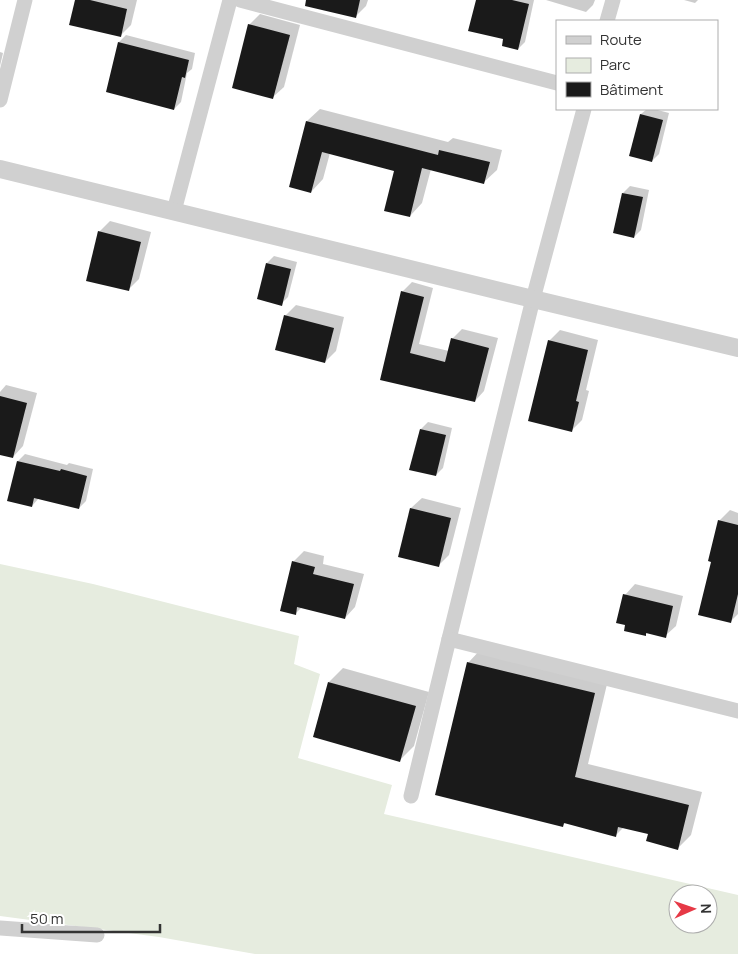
<svg xmlns="http://www.w3.org/2000/svg" width="738" height="954" viewBox="0 0 738 954" font-family="Manrope,sans-serif">
<style>
.green{fill:#e6ecdf;fill-rule:evenodd}
.shadow{fill:#0003}
.building{fill:#1a1a1a}
.lines{fill:none;stroke-linecap:round;stroke-linejoin:round}
.minor{stroke:#d0d0d0;stroke-width:15}
.tertiary{stroke:#d0d0d0;stroke-width:18}
</style>
<rect width="100%" height="100%" fill="#fff"/>
<path class="green" d="M 0,564 L 93,584 L 299,636 L 294,664 L 320,674 L 298,758 L 392,785 L 384,814 L 738,895 L 738,954 L 255,954 L 159,937 L 0,916 ZM 678,894 L 708,894 L 708,924 L 678,924 Z"/>
<g class="shadow">
<polygon points="76,0 137,0 131,25 120,36"/>
<polygon points="320,0 368,0 366,6 356,16"/>
<polygon points="477,0 534,0 525,42 518,49 505,38"/>
<polygon points="546,0 595,0 593,5 586,12"/>
<polygon points="684,0 698,0 695,3"/>
<polygon points="260,14 300,25 284,87 273,97 249,25"/>
<polygon points="126,35 195,53 192,69 187,73 181,102 174,109 108,91 119,42"/>
<polygon points="0,52 3,53 0,66"/>
<polygon points="320,109 448,142 453,138 502,150 497,170 484,182 431,169 422,203 410,216 396,170 330,153 323,179 311,192 307,121"/>
<polygon points="647,109 654,109 669,113 659,154 652,161 630,155 641,114"/>
<polygon points="630,186 649,190 641,230 634,237 623,193"/>
<polygon points="110,221 151,232 139,279 128,290 99,232"/>
<polygon points="274,256 297,262 288,297 281,304 267,263"/>
<polygon points="412,282 433,288 419,344 449,351 452,339 462,329 498,338 484,391 475,401 381,379 402,292"/>
<polygon points="296,305 344,317 336,351 325,362 285,316"/>
<polygon points="560,330 598,340 586,390 589,391 582,420 571,431 549,341"/>
<polygon points="6,385 37,393 23,446 13,457 0,453 0,392"/>
<polygon points="428,422 452,428 443,468 436,475 421,429"/>
<polygon points="25,454 67,465 69,463 93,469 86,501 79,508 39,498 32,506 8,500 18,461"/>
<polygon points="422,498 461,508 449,555 438,566 411,508"/>
<polygon points="730,510 738,513 738,614 730,622 713,561 719,521"/>
<polygon points="304,551 324,556 323,564 364,574 355,607 345,618 302,607 295,614 293,562"/>
<polygon points="635,584 683,596 676,626 665,636 648,632 645,635 625,595"/>
<polygon points="481,649 608,680 588,764 702,792 691,835 678,848 649,833 624,827 616,835 566,822 563,825 468,663"/>
<polygon points="343,668 429,692 414,746 400,760 329,682"/>
</g>
<g class="building">
<polygon points="75,0 90,0 127,9 121,37 69,25"/>
<polygon points="306,0 360,0 356,18 305,6"/>
<polygon points="476,0 512,0 529,4 518,50 502,46 503,39 468,31"/>
<polygon points="248,24 290,35 273,99 232,88"/>
<polygon points="118,42 189,60 185,78 182,77 174,110 106,92"/>
<polygon points="640,114 663,120 652,162 629,156"/>
<polygon points="306,121 438,155 439,150 490,162 484,184 422,168 410,217 384,211 394,171 322,152 311,193 289,187"/>
<polygon points="622,193 643,197 634,238 613,233"/>
<polygon points="98,231 141,242 129,291 86,281"/>
<polygon points="266,263 291,269 282,306 257,299"/>
<polygon points="401,291 424,297 410,353 445,362 451,338 489,348 475,402 380,380"/>
<polygon points="284,315 334,328 325,363 275,350"/>
<polygon points="548,340 588,350 576,401 579,402 572,432 528,421"/>
<polygon points="0,396 27,403 13,458 0,455"/>
<polygon points="420,429 446,435 436,476 409,470"/>
<polygon points="17,461 60,471 61,469 87,476 79,509 34,498 32,507 7,501"/>
<polygon points="410,508 451,518 439,567 398,557"/>
<polygon points="718,520 738,525 738,594 731,623 698,615 711,562 708,561"/>
<polygon points="292,561 315,567 313,574 354,584 345,619 297,607 296,615 280,611"/>
<polygon points="623,594 673,606 666,638 646,633 646,636 624,631 625,625 616,623"/>
<polygon points="467,662 595,693 575,777 689,805 678,850 646,841 648,834 618,827 616,837 564,823 563,827 435,795"/>
<polygon points="328,682 416,706 400,762 313,737"/>
</g>
<g class="lines">
<g class="minor">
<polyline points="240,0 557,83"/>
<polyline points="607,21 613,0"/>
<polyline points="0,100 25,0"/>
<polyline points="174,211 230,0"/>
<polyline points="449,639 533,299 584,109"/>
<polyline points="411,796 449,639 738,711"/>
<polyline points="0,928 97,935"/>
</g>
<polyline class="tertiary" points="0,169 533,299 738,348"/>
</g>
<rect x="556" y="20" width="162" height="90" fill="#ffffff" stroke="#adadad"/>
<rect x="566" y="36" width="25" height="8" fill="#d0d0d0" stroke="#adadad"/>
<text x="600" y="45" font-size="15" fill="#333333">Route</text>
<rect x="566" y="58" width="25" height="15" fill="#e6ecdf" stroke="#adadad"/>
<text x="600" y="70" font-size="15" fill="#333333">Parc</text>
<rect x="566" y="82" width="25" height="15" fill="#1a1a1a" stroke="#adadad"/>
<text x="600" y="95" font-size="15" fill="#333333">Bâtiment</text>
<g transform="translate(693 909) rotate(88)"><circle r="24" fill="#ffffff" stroke="#adadad"/>
<path d="M0-4L9 19L0 12L-9 19Z" fill="#e63946"/>
<text y="-8" font-size="14" font-weight="bold" text-anchor="middle" fill="#333333">N</text>
</g>
<path d="M22 924v8h138v-8" fill="none" stroke="#333333" stroke-width="2.5"/>
<text x="30" y="924" font-size="15" fill="#333333" stroke="#ffffff" stroke-width="4" paint-order="stroke">50 m</text>
</svg>
